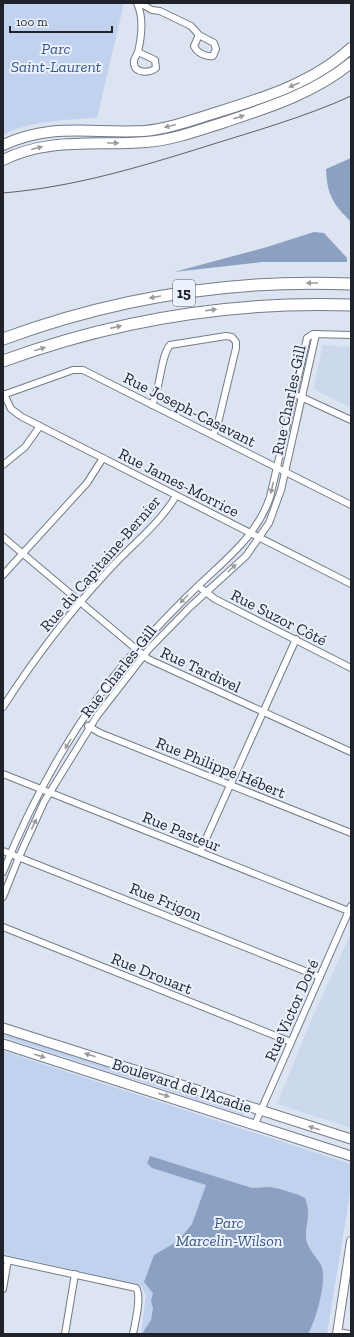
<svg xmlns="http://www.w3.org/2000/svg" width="354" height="1337" viewBox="0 0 354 1337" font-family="'Zilla Slab',serif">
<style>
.built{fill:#ccd9ed}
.green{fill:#c1d2ee}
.forest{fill:#8ca0c1}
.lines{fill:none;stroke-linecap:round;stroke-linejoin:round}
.minor-casing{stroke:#737b88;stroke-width:8}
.tertiary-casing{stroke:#737b88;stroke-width:10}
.secondary-casing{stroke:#737b88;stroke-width:11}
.primary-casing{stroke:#737b88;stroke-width:12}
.motorway-casing{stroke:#737b88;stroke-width:13}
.minor{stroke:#fff;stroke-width:6}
.tertiary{stroke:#fff;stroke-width:8}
.secondary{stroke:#fff;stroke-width:9}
.primary{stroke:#fff;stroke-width:10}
.motorway{stroke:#fff;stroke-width:11}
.tram{stroke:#5c6069;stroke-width:1}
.oneway{fill:#9a9c9e}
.labels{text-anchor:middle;stroke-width:4;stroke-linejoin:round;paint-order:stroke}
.shield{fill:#eaf1fd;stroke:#5c6068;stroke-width:1}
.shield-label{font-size:15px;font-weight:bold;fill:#1f2228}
.park-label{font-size:16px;font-style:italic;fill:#3c5786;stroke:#eaf1fd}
.street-label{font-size:16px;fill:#1f2228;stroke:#eaf1fd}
</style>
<rect width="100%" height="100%" fill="#dce4f2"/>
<g class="built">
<polygon points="323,345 351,347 351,408 313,389"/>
<polygon points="351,933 351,1128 277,1104 309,1025"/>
</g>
<g class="green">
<path d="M 3,3 L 124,3 L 97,118 C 66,120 32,120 3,135 Z"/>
<polygon points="3,1033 245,1111 244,1115 3,1037"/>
<polygon points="3,1051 351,1164 351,1188 327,1334 141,1334 146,1295 140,1285 3,1254"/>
</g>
<g class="forest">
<path d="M 351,158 L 351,222 C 333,204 327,195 326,169 Z"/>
<polygon points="314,232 324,233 347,258 347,262 262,262 174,272 267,247"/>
<path d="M 150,1156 L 252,1188 L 270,1187 L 280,1189 L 299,1195 L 305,1198 C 312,1217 305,1222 306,1238 C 307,1248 316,1256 321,1265 C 328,1279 316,1320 308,1334 L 142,1334 L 151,1320 L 153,1308 L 151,1301 L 153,1293 L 144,1282 L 154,1255 L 178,1241 L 192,1224 L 206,1185 L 152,1168 L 147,1163 Z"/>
</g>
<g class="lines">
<defs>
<g id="minor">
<path d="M 137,3 C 144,18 142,35 138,52 C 137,55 133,59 134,63 C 134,74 150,73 156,68 L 155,60 L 138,52"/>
<path d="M 140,3 L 152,10 L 160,11 L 191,26 L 199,35 L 214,43 L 216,49 L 213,56 C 206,57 197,53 194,46 L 199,35"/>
<polyline points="4,394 11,409 22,417 351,584"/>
<polyline points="3,395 73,370 83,370 351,505"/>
<polyline points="299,396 351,420"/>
<path d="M 152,405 C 161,388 160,357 170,345 L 226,336 L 232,337 L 236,342 L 236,348 L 218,423 L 213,435"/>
<polyline points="3,465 25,447 40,426"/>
<polyline points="3,537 148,659 351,752"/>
<polyline points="3,575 87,483 103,458"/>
<polyline points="202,589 215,599 351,668"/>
<path d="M 3,707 C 34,659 68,614 107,572 C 130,546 158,526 176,496"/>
<polyline points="88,726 100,733 351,833"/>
<polyline points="3,774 351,912"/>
<polyline points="3,851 320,977"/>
<polyline points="200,852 296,639"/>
<path d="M 3,872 C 34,794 81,711 137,649 C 157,627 177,606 198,586 C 226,559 257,536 270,497 L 307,338 L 313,334 L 351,335"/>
<polyline points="3,897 19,857 44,802 97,716 149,649 190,607 246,556 269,523 281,490 316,334"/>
<polyline points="3,927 291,1042"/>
<polyline points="255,1124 351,906"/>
<path d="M 3,1259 L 136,1288 C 142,1296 135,1323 133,1334"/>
<polyline points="3,1289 8,1260"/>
<polyline points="337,1332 350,1334"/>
<polyline points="65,1334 75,1274"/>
</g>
<polyline id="tertiary" points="337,1334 351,1241"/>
<g id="secondary">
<polyline points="3,1028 351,1139"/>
<polyline points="3,1044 351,1156"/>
</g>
<g id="primary">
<path d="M 3,145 C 53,122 93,134 144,131 C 168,129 192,120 215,113 C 263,98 313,83 351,48"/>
<path d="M 3,160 C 49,137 97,146 146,142 C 173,140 200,130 225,122 C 270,107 314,93 351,63"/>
</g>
<g id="motorway">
<path d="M 3,339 C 114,298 233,279 351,284"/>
<path d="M 3,361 C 115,320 232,301 351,305"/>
</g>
</defs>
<use href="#minor" class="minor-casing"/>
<use href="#tertiary" class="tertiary-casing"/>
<use href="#secondary" class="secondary-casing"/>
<use href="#primary" class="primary-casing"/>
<use href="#motorway" class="motorway-casing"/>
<use href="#minor" class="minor"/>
<use href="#tertiary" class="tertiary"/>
<use href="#secondary" class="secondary"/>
<use href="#primary" class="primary"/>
<use href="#motorway" class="motorway"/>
<path class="tram" d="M 3,193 C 74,187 140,167 207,146 C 255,131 305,117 351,96"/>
</g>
<defs><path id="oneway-solid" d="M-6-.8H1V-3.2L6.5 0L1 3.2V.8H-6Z"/></defs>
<g class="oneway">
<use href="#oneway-solid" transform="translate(294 85) rotate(157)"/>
<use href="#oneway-solid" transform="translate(239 117) rotate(-18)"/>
<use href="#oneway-solid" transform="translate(170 126) rotate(166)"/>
<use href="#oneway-solid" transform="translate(113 143)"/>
<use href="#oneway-solid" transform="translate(37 148) rotate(-14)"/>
<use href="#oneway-solid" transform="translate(312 283) rotate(180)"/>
<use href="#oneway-solid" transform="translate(155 297) rotate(170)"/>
<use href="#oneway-solid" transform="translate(211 310) rotate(-7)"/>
<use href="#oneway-solid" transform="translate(116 327) rotate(-13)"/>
<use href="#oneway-solid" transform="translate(40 349) rotate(-18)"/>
<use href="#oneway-solid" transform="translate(272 488) rotate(103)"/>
<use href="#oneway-solid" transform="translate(232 568) rotate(-42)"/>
<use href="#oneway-solid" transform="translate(184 599) rotate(135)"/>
<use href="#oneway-solid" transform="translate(68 744) rotate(121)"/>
<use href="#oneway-solid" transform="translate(34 824) rotate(-64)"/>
<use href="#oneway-solid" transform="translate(90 1055) rotate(-162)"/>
<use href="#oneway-solid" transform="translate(40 1056) rotate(18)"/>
<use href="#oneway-solid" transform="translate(164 1095) rotate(18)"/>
<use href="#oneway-solid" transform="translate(314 1128) rotate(-162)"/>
</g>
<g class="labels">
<rect class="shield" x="173" y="280" width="22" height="26" rx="3"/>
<g class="shield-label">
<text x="184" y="298">15</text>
</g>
<g class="park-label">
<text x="56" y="54">Parc<tspan x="56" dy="18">Saint-Laurent</tspan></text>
<text x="229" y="1228">Parc<tspan x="229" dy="18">Marcelin-Wilson</tspan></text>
</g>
<g class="street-label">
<text transform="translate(288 400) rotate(-78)" y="6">Rue Charles-Gill</text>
<text transform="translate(190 409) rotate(27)" y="6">Rue Joseph-Casavant</text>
<text transform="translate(179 482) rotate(27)" y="6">Rue James-Morrice</text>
<text transform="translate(100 563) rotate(-49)" y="6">Rue du Capitaine-Bernier</text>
<text transform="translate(279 617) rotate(27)" y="6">Rue Suzor Côté</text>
<text transform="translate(201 669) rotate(25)" y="6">Rue Tardivel</text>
<text transform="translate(118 671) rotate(-52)" y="6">Rue Charles-Gill</text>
<text transform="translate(221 767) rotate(22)" y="6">Rue Philippe Hébert</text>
<text transform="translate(182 831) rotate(22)" y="6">Rue Pasteur</text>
<text transform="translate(166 901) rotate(22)" y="6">Rue Frigon</text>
<text transform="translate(152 973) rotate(22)" y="6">Rue Drouart</text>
<text transform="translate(291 1010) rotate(-66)" y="6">Rue Victor Doré</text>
<text transform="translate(182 1085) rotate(18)" y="6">Boulevard de l'Acadie</text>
</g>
</g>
<rect width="354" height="1337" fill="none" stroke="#1f2228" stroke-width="8"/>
<path d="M10 26v6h102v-6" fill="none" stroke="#1f2228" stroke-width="2"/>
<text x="16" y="26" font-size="12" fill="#1f2228" stroke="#eaf1fd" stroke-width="3" paint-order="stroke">100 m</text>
</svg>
